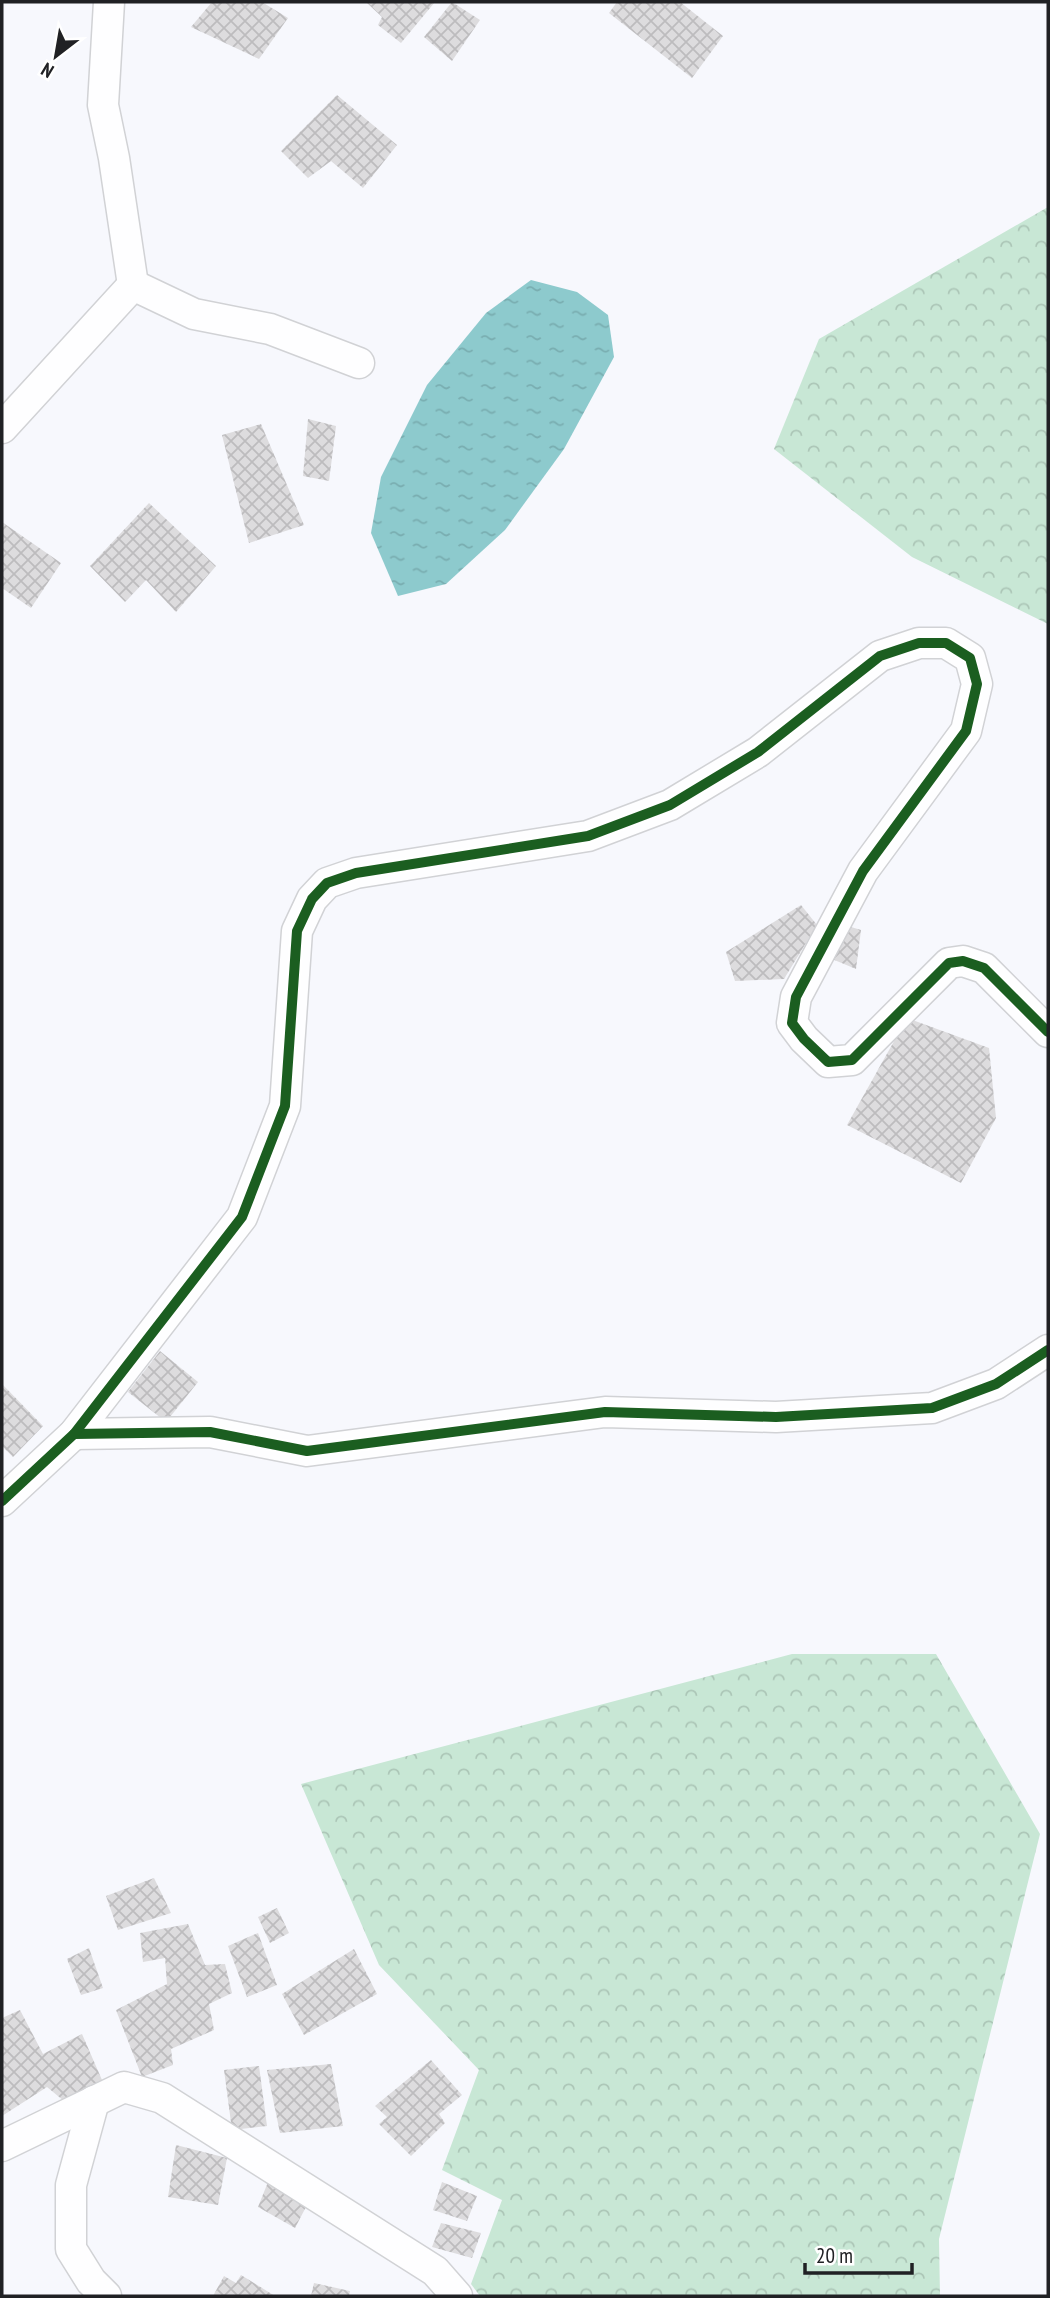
<svg xmlns="http://www.w3.org/2000/svg" width="1050" height="2298" viewBox="0 0 1050 2298" font-family="'PT Sans Narrow',sans-serif">
<style>
.forest{fill:url(#forest-crowns)}
.water{fill:url(#water-ripples)}
.building{fill:url(#building-cross-hatch)}
.lines{fill:none;stroke-linecap:round;stroke-linejoin:round}
.street-casing{stroke:#d1d2d5;stroke-width:33}
.street{stroke:#fefeff;stroke-width:30}
.cycleway-casing{stroke:#fff;stroke-width:15}
.cycleway{stroke:#1b5e20;stroke-width:10}
</style>
<defs>
<pattern id="forest-crowns" width="20" height="18" patternUnits="userSpaceOnUse" patternTransform="scale(1.75)"><rect width="20" height="18" fill="#c8e7d5"/><path d="M2 6a3 3 0 1 1 6 0M12 15a3 3 0 1 1 6 0" fill="none" stroke="#acc6b7"/></pattern>
<pattern id="water-ripples" width="26" height="14" patternUnits="userSpaceOnUse" patternTransform="scale(1.75)"><rect width="26" height="14" fill="#8dcacd"/><path d="M2 4q2-2 4 0t4 0M15 11q2-2 4 0t4 0" fill="none" stroke="#79adb0"/></pattern>
<pattern id="building-cross-hatch" width="8" height="8" patternUnits="userSpaceOnUse" patternTransform="scale(1.75)"><rect width="8" height="8" fill="#dddcde"/><path d="M0 0l8 8M0 8l8-8" fill="none" stroke="#bdbcbe"/></pattern>
</defs>
<rect width="100%" height="100%" fill="#f7f8fd"/>
<g class="forest">
<polygon points="1048,207 1048,624 912,557 774,449 819,339"/>
<polygon points="792,1654 936,1654 1040,1834 939,2239 940,2296 480,2296 471,2284 502,2200 442,2170 479,2070 379,1965 301,1784"/>
</g>
<polygon class="water" points="531,280 577,292 608,315 614,357 564,449 505,530 446,584 398,596 371,533 381,477 427,385 486,313"/>
<g class="building">
<polygon points="212,2 262,2 288,18 259,59 191,27"/>
<polygon points="366,2 435,2 401,43 378,25 382,17"/>
<polygon points="452,2 480,20 452,61 424,37"/>
<polygon points="617,2 680,2 723,36 692,78 609,13"/>
<polygon points="337,95 397,145 363,188 331,161 308,178 281,151"/>
<polygon points="308,419 336,426 329,481 303,476"/>
<polygon points="261,424 304,525 249,543 222,435"/>
<polygon points="149,503 216,566 176,612 146,580 125,602 90,566"/>
<polygon points="2,522 61,563 31,608 2,588"/>
<polygon points="801,905 817,925 784,979 735,981 726,952"/>
<polygon points="851,927 861,930 856,969 832,959"/>
<polygon points="907,1018 989,1048 996,1118 961,1183 847,1125"/>
<polygon points="160,1351 198,1382 166,1422 128,1392"/>
<polygon points="2,1384 43,1426 13,1457 2,1446"/>
<polygon points="154,1878 171,1913 118,1930 106,1896"/>
<polygon points="277,1908 289,1933 270,1943 258,1917"/>
<polygon points="188,1924 205,1965 225,1964 232,1993 209,2004 214,2030 171,2049 173,2065 142,2077 116,2010 167,1984 165,1958 143,1962 140,1933"/>
<polygon points="258,1933 277,1985 247,1997 228,1946"/>
<polygon points="89,1948 103,1988 81,1995 67,1959"/>
<polygon points="354,1949 377,1994 304,2035 282,1994"/>
<polygon points="20,2010 43,2054 82,2034 102,2080 64,2101 47,2087 2,2116 2,2018"/>
<polygon points="431,2060 462,2095 439,2114 445,2123 411,2156 379,2124 387,2117 375,2106"/>
<polygon points="331,2064 343,2126 280,2133 267,2070"/>
<polygon points="259,2066 267,2126 232,2130 224,2070"/>
<polygon points="176,2145 227,2158 218,2205 168,2197"/>
<polygon points="268,2182 307,2205 295,2228 258,2207"/>
<polygon points="442,2182 477,2196 467,2221 433,2210"/>
<polygon points="441,2223 481,2233 472,2258 432,2247"/>
<polygon points="241,2275 275,2296 213,2296 224,2276 236,2283"/>
<polygon points="314,2283 350,2291 349,2296 311,2296"/>
</g>
<g class="lines">
<defs>
<g id="street">
<polyline points="109,2 103,105 114,158 133,285"/>
<polyline points="133,285 194,314 270,329 359,363"/>
<polyline points="2,428 133,285"/>
<polyline points="74,1434 210,1432 307,1451 605,1412 776,1417 932,1408 996,1384 1048,1350"/>
<polyline points="2,1501 74,1434 242,1217 285,1106 297,931 312,899 327,883 356,873 588,836 670,805 758,752 880,656 919,643 946,643 970,658 977,684 966,731 863,871 796,997 792,1023 804,1039 828,1062 852,1060 949,963 963,961 984,968 1048,1032"/>
<polyline points="94,2101 71,2185 71,2249 91,2281 106,2296"/>
<polyline points="2,2146 124,2087 162,2098 435,2271 457,2296"/>
</g>
</defs>
<use href="#street" class="street-casing"/>
<use href="#street" class="street"/>
<defs>
<g id="cycleway">
<polyline points="74,1434 210,1432 307,1451 605,1412 776,1417 932,1408 996,1384 1048,1350"/>
<polyline points="2,1501 74,1434 242,1217 285,1106 297,931 312,899 327,883 356,873 588,836 670,805 758,752 880,656 919,643 946,643 970,658 977,684 966,731 863,871 796,997 792,1023 804,1039 828,1062 852,1060 949,963 963,961 984,968 1048,1032"/>
</g>
</defs>
<use href="#cycleway" class="cycleway-casing"/>
<use href="#cycleway" class="cycleway"/>
</g>
<rect width="1050" height="2298" fill="none" stroke="#202124" stroke-width="7"/>
<g transform="translate(56 56) rotate(211)" stroke="#ffffff" stroke-width="5" paint-order="stroke">
<path d="M0-5L12 26L0 18L-12 26Z" fill="#202124"/>
<text y="-10" font-size="19" font-weight="bold" text-anchor="middle" fill="#202124">N</text>
</g>
<path d="M805 2263v10h107v-10" fill="none" stroke="#202124" stroke-width="3.5"/>
<text x="816" y="2263" font-size="21" fill="#202124" stroke="#ffffff" stroke-width="5" paint-order="stroke">20 m</text>
</svg>
